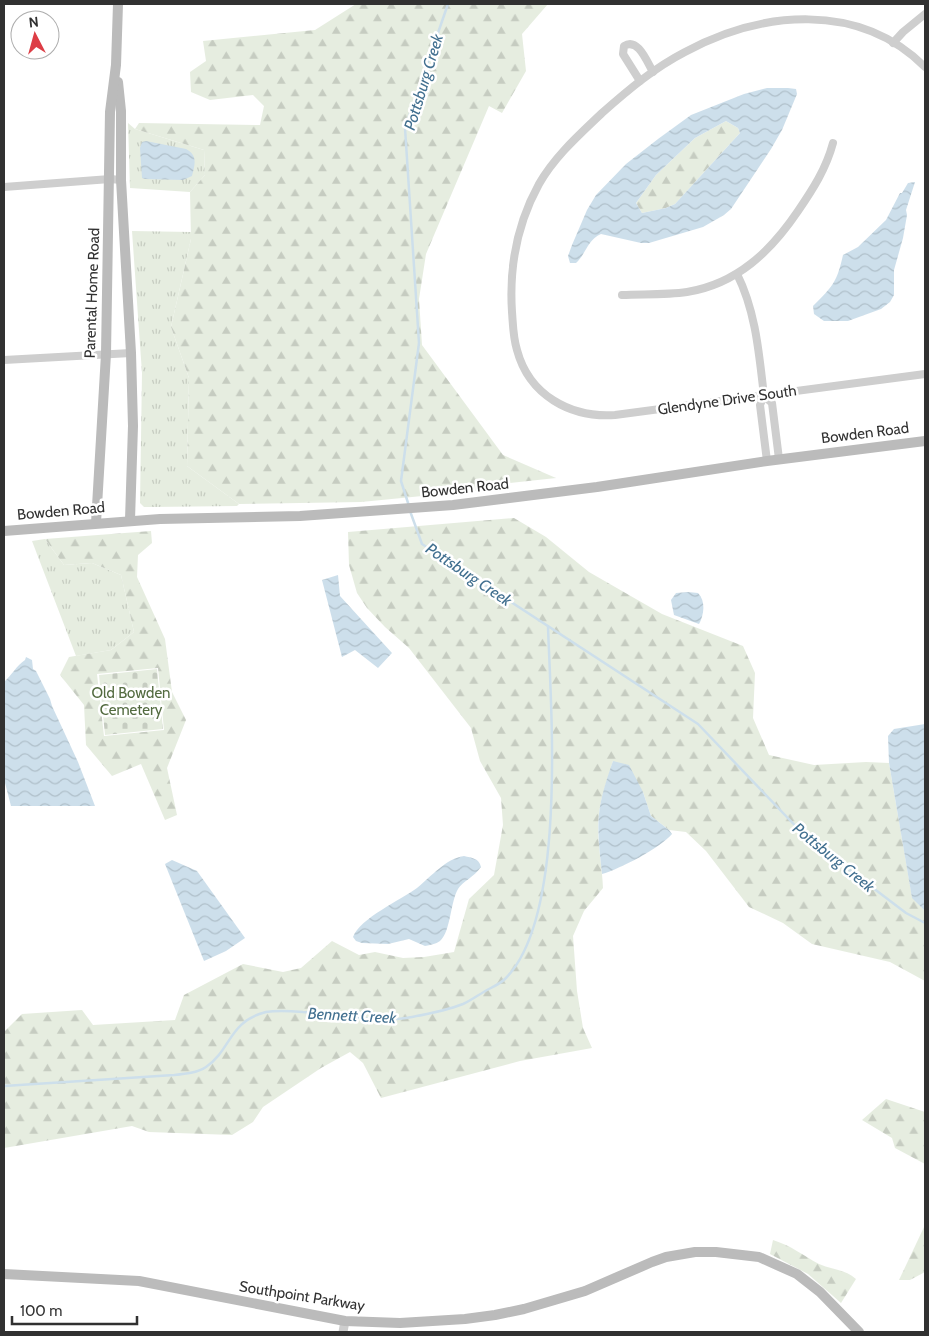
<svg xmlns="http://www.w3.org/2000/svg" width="929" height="1336" viewBox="0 0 929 1336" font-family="Cabin,sans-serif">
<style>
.grass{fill:url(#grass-tufts)}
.forest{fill:url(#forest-firs);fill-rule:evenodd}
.cemetery{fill:url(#cemetery-stones)}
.water{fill:url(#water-waves);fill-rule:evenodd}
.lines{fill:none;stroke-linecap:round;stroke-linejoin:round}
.stream{stroke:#cddfeb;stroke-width:2.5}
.minor{stroke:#cecece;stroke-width:8}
.tertiary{stroke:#cecece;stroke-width:9}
.secondary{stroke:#bbb;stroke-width:10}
.labels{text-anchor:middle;stroke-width:5;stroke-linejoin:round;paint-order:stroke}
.street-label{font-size:15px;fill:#313131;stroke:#fff}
.park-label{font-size:15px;fill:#536b40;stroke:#fff}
.water-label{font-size:16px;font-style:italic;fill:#427090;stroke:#fff}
</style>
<defs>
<pattern id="grass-tufts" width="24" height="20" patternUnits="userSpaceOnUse" patternTransform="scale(1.25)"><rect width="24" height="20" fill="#e6ede0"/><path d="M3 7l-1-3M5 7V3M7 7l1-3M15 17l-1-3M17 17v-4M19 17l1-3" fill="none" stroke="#c6ccc1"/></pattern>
<pattern id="forest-firs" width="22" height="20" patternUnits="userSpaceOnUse" patternTransform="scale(1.25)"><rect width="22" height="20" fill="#e6ede0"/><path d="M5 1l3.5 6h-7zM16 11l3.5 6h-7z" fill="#c6ccc1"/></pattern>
<pattern id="cemetery-stones" width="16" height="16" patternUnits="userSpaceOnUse" patternTransform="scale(1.25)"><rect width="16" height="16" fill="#e6ede0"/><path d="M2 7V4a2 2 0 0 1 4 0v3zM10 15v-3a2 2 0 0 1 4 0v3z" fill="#c6ccc1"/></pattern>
<pattern id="water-waves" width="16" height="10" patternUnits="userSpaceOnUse" patternTransform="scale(1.25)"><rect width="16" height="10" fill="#cddfeb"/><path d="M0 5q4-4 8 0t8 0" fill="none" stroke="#b0c0ca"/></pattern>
</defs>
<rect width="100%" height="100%" fill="#fff"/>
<g class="grass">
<polygon points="128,123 135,129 204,150 205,175 190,192 130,188"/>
<polygon points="132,231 191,232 191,239 171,327 189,378 187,466 239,504 237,506 152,507 144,507 140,503 142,373"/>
<polygon points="45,539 64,565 92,563 121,575 134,632 111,650 76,656 32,541"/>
</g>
<g class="forest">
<polygon points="356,4 548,4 522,34 526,71 502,113 489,106 426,254 419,299 422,345 503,455 556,478 510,483 504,488 361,502 239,504 187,466 189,378 171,327 191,239 190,192 205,175 204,150 135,129 139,123 260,125 264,106 253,95 210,100 191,92 190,72 206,61 203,41 315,30"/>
<polygon points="726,121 738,128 740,133 675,204 666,208 642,213 636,203 656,175 695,138"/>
<path d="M 514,518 L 546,537 L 589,572 L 662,614 L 743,646 L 755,673 L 753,718 L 769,755 L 814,765 L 866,762 L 889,763 L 912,897 L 925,911 L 925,981 L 890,962 L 812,944 L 783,923 L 749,907 L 706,851 L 686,832 L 669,830 L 651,816 L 643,792 L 613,761 C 608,778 601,796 599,814 C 596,838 602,863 603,888 L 584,911 L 573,936 L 577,991 L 583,1028 L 592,1048 L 520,1061 L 381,1098 L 363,1063 L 350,1052 L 321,1068 L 263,1107 L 253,1122 L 232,1135 L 149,1132 L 132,1126 L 4,1148 L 4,1032 L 22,1014 L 82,1010 L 93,1025 L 175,1020 L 184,995 L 243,964 L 283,972 L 301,968 L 332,941 L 359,955 L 375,952 L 403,958 L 424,957 L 454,952 L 469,899 L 494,875 L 503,825 L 501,798 L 480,761 L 471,728 L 409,648 L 385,627 L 367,608 L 357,593 L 349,565 L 348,532 Z"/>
<path d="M 151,531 L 152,543 L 138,555 L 137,577 L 165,639 L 172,692 L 186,720 L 167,768 L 177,815 L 165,820 L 141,764 L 112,776 L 86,745 L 84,705 L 60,675 L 69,657 L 111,650 L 134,632 L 121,575 L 92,563 L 64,565 L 45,539 ZM 158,668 L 164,730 L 104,736 L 97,674 Z"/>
<polygon points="886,1099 925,1112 925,1164 895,1148 892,1138 862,1120"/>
<polygon points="925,1225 925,1272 910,1280 899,1280"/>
<path d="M 773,1240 C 792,1246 802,1255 819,1264 C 832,1270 845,1269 856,1279 L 841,1303 L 808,1274 L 770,1254 Z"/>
</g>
<polygon class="cemetery" points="157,669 163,729 105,735 99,675"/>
<g class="water">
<path d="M 767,88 L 788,88 L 796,89 L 797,94 L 782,130 L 771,149 L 731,209 L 724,215 L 703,227 L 649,243 L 641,243 L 601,234 C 588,239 586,254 576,263 L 570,263 L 568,256 L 572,245 L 587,210 L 596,195 L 626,164 L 658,139 L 691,115 L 744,94 ZM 726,121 L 738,128 L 740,133 L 675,204 L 666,208 L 642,213 L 636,203 L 656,175 L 695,138 Z"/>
<path d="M 146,141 L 186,149 C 198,155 195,165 192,176 L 183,180 L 145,179 L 142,178 L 140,148 L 142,142 Z"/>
<path d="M 915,182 L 906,210 L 907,215 L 903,238 L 894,270 L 894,295 L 890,302 L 881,309 L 848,321 L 824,321 L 814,314 L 813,306 C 833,286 837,282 843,255 L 858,247 L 886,220 L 900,193 L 902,193 L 908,183 Z"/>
<polygon points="338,575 340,596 392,653 378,668 355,650 342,657 322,580"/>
<path d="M 688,592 L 698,593 C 706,601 704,615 699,624 L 674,615 L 671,600 L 676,593 Z"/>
<path d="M 26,657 L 32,660 L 33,669 L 36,671 L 50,699 L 52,706 L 78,762 L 95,806 L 11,806 L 5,783 L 4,682 C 11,676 17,665 25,660 Z"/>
<polygon points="925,724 925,911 912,898 889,763 888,736 894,729"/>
<path d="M 613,761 L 629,765 L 643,792 L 651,816 L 669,830 L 672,834 C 660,848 620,869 602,874 C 600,854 597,834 599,814 C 601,796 607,778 613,761 Z"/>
<path d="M 464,856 C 472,858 479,858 481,867 C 474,877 462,882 458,889 C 450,903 451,931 440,941 C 436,944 430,945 425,946 L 409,939 L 388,944 L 362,943 L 356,941 L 353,937 C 360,918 401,900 417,888 C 432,876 445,859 464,856 Z"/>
<polygon points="172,860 197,871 245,938 226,951 204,961 165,864"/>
</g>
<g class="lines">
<g class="stream">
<polyline points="409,506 401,481 419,343 405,128 448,4"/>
<polyline points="410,511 422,544 698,724 806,837 906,913 925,923"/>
<path d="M 4,1086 L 174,1075 C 185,1074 197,1073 206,1067 C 231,1050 229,1021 266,1012 C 277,1010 292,1011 303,1012 C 339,1014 377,1024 412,1017 C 428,1014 448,1010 463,1004 C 472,1000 481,993 489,989 C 495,986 501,983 505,979 C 567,918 551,711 548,627"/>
</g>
<g class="minor">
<polyline points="893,43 903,32 925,14"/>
<path d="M 925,67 C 859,1 761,11 685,52 C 654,68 628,90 602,113 C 579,135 555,156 539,184 C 517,224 509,267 512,312 C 513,324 513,337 517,350 C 529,395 570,418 615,415 L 925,374"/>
<path d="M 640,81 L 623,54 L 624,46 C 638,37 647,62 653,72"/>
<polyline points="4,187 110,179 121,180"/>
<path d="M 737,274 C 756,312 759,354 764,396 L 760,405 L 767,461"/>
<path d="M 622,295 C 643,294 666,295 687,292 C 737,284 771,251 798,211 C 813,189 826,169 833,143"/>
<polyline points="4,360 131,353"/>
<polyline points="764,396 772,403 779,459"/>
</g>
<polyline class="tertiary" points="343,1332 345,1321"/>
<g class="secondary">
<polyline points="118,82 121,111 121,180 131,353 133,426 130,520"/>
<polyline points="96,523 106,354 110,112 116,65 118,4"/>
<polyline points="4,531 160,519 300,516 453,505 597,487 767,461 925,441"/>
<polyline points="4,1274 139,1281 345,1321 400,1323 465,1319 495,1315 524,1309 585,1291 652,1262 666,1257 695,1252 716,1252 759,1257 797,1274 820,1292 859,1332"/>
</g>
</g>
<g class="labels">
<g class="street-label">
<text transform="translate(92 293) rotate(-88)" y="5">Parental Home Road</text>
<text transform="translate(727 400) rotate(-8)" y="5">Glendyne Drive South</text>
<text transform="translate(865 433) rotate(-7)" y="5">Bowden Road</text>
<text transform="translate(465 488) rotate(-6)" y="5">Bowden Road</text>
<text transform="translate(61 511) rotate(-5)" y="5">Bowden Road</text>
<text transform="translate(302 1296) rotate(9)" y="5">Southpoint Parkway</text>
</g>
<g class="park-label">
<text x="131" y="698">Old Bowden<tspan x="131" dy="17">Cemetery</tspan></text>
</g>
<g class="water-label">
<text transform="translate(423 82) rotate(-73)" y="6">Pottsburg Creek</text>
<text transform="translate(469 574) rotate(34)" y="6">Pottsburg Creek</text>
<text transform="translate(834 857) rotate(39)" y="6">Pottsburg Creek</text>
<text transform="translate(352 1015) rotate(3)" y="6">Bennett Creek</text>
</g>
</g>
<rect width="929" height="1336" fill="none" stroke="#313131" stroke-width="10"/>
<g transform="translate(35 35) rotate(354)"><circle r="24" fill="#ffffff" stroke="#adadad"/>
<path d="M0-4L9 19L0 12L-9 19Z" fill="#dd3d45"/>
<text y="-8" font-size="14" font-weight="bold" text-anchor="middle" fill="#313131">N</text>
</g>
<path d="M12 1316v8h125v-8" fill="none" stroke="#313131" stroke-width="2.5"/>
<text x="20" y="1316" font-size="15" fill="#313131" stroke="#ffffff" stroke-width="4" paint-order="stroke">100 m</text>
</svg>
